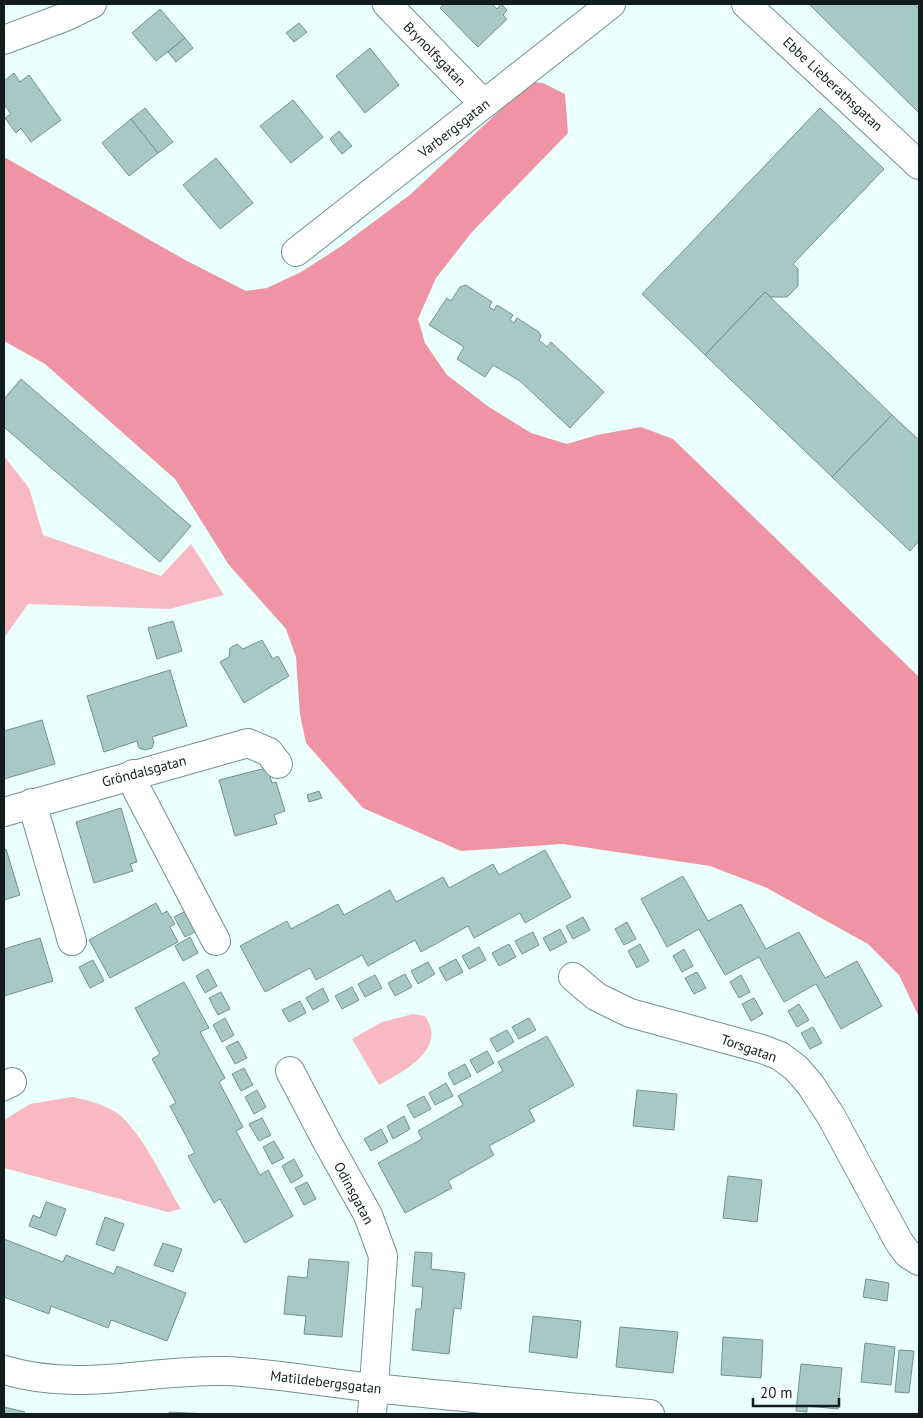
<svg xmlns="http://www.w3.org/2000/svg" width="923" height="1418" viewBox="0 0 923 1418" font-family="'PT Sans',sans-serif">
<style>
.green{fill:#f9b9c3}
.forest{fill:#ef94a4}
.building{fill:#a7c8c5;stroke:#739390}
.lines{fill:none;stroke-linecap:round;stroke-linejoin:round}
.minor-casing{stroke:#72928f;stroke-width:30}
.minor{stroke:#fff;stroke-width:28}
.labels{text-anchor:middle;stroke-width:5;stroke-linejoin:round;paint-order:stroke}
.street-label{font-size:14px;fill:#111d1c;stroke:#fff}
</style>
<rect width="100%" height="100%" fill="#ebfffd"/>
<g class="green">
<polygon points="4,456 29,488 43,535 161,576 191,544 224,595 169,609 28,604 4,638"/>
<path d="M 413,1014 L 425,1016 C 448,1049 404,1071 379,1085 L 352,1039 L 382,1022 Z"/>
<path d="M 72,1097 C 88,1100 110,1106 122,1117 C 146,1140 164,1181 181,1209 L 168,1212 L 4,1168 L 4,1120 L 30,1104 Z"/>
</g>
<polygon class="forest" points="530,82 543,83 565,94 568,133 472,232 436,278 418,319 425,343 447,375 489,407 531,433 567,444 597,435 641,427 673,439 919,677 919,1017 899,975 868,944 767,888 710,866 563,844 461,851 363,808 306,743 300,715 296,657 286,629 229,565 175,479 45,364 4,341 4,157 187,261 246,291 267,288 301,272 340,247 411,194"/>
<g class="building">
<polygon points="444,4 492,4 497,9 501,4 507,10 503,15 507,19 478,47 440,8"/>
<polygon points="809,4 914,4 919,8 919,113"/>
<polygon points="160,9 185,38 156,61 132,33"/>
<polygon points="299,23 307,32 294,42 286,33"/>
<polygon points="185,38 193,48 176,62 168,52"/>
<polygon points="370,48 399,85 365,113 336,76"/>
<polygon points="14,73 20,82 29,75 61,120 31,142 21,128 16,133 5,118 11,114 4,104 4,81"/>
<polygon points="293,100 323,137 291,163 260,126"/>
<polygon points="145,108 173,142 158,153 131,119"/>
<polygon points="820,108 884,169 793,264 798,269 798,286 787,297 770,297 765,292 705,355 642,294"/>
<polygon points="131,119 158,153 129,176 102,143"/>
<polygon points="339,131 352,146 342,154 330,139"/>
<polygon points="216,158 253,203 220,229 183,185"/>
<polygon points="466,285 492,302 489,307 494,310 497,305 513,315 510,320 514,323 517,318 539,332 541,336 539,340 547,347 551,342 604,392 570,428 520,381 493,365 485,377 457,359 464,347 429,325 447,298 451,301 460,287"/>
<polygon points="765,292 892,415 832,477 705,355"/>
<polygon points="21,379 191,526 160,562 4,427 4,399"/>
<polygon points="892,415 919,440 919,541 910,551 832,477"/>
<polygon points="173,621 182,651 157,659 148,628"/>
<polygon points="262,640 273,659 278,656 289,676 244,703 220,662 229,657 230,648 237,644 243,649"/>
<polygon points="170,670 187,726 152,737 154,742 152,748 145,750 139,748 137,741 104,752 87,696"/>
<polygon points="42,720 55,764 4,779 4,731"/>
<polygon points="262,769 269,773 272,783 276,782 285,811 274,815 277,824 235,836 219,780"/>
<polygon points="319,791 322,798 309,802 307,795"/>
<polygon points="121,808 137,862 130,864 133,871 94,883 76,822"/>
<polygon points="6,849 20,895 4,900 4,850"/>
<polygon points="545,850 571,897 525,923 520,913 474,938 468,926 421,952 415,940 368,966 362,955 316,980 310,968 265,992 240,946 287,921 291,929 338,904 344,915 390,890 396,902 443,877 449,888 493,864 499,875"/>
<polygon points="683,876 708,921 741,904 766,949 799,932 825,978 857,961 882,1006 841,1029 816,984 784,1002 759,957 725,975 699,929 667,947 641,899"/>
<polygon points="156,903 162,914 167,911 175,924 170,927 178,942 110,978 89,940"/>
<polygon points="190,909 201,929 185,937 174,917"/>
<polygon points="583,917 590,930 573,939 566,926"/>
<polygon points="627,922 636,939 624,945 615,929"/>
<polygon points="560,929 567,942 550,951 543,938"/>
<polygon points="533,932 539,945 522,954 515,941"/>
<polygon points="190,937 198,953 183,961 175,946"/>
<polygon points="40,938 53,981 4,996 4,949"/>
<polygon points="509,944 516,957 499,966 492,953"/>
<polygon points="640,944 649,961 637,968 628,951"/>
<polygon points="479,947 486,960 469,969 462,956"/>
<polygon points="684,949 693,966 682,972 673,956"/>
<polygon points="456,959 463,972 446,981 439,968"/>
<polygon points="93,960 104,981 90,988 79,967"/>
<polygon points="428,962 435,974 418,984 411,971"/>
<polygon points="208,969 217,986 205,993 196,976"/>
<polygon points="697,972 706,988 694,994 685,978"/>
<polygon points="405,974 412,987 395,996 388,983"/>
<polygon points="375,975 382,988 365,997 358,984"/>
<polygon points="741,975 750,992 739,998 730,982"/>
<polygon points="184,982 209,1028 200,1032 225,1078 219,1082 243,1127 236,1131 260,1175 268,1170 293,1216 245,1243 220,1199 214,1203 188,1156 195,1153 170,1106 176,1103 152,1059 160,1054 135,1008"/>
<polygon points="352,987 359,1000 342,1009 335,996"/>
<polygon points="323,988 329,1001 313,1010 306,998"/>
<polygon points="221,992 230,1009 218,1015 209,998"/>
<polygon points="754,998 763,1014 751,1021 742,1004"/>
<polygon points="300,1001 306,1013 289,1022 282,1010"/>
<polygon points="799,1004 809,1020 797,1027 788,1011"/>
<polygon points="225,1018 234,1035 222,1042 213,1025"/>
<polygon points="529,1018 536,1030 519,1039 512,1027"/>
<polygon points="813,1027 822,1043 810,1049 801,1033"/>
<polygon points="507,1030 514,1042 497,1052 490,1039"/>
<polygon points="547,1036 574,1085 529,1110 535,1121 489,1146 494,1155 448,1181 452,1188 405,1213 378,1163 422,1139 418,1131 463,1105 458,1096 503,1071 498,1062"/>
<polygon points="238,1041 247,1058 235,1064 226,1047"/>
<polygon points="487,1051 494,1063 477,1073 470,1060"/>
<polygon points="465,1064 471,1076 454,1085 448,1073"/>
<polygon points="244,1068 253,1085 241,1091 232,1074"/>
<polygon points="446,1083 453,1096 435,1105 429,1093"/>
<polygon points="257,1090 266,1107 254,1114 245,1097"/>
<polygon points="637,1090 677,1094 674,1130 633,1126"/>
<polygon points="424,1096 431,1109 414,1118 407,1105"/>
<polygon points="404,1116 410,1129 393,1139 387,1126"/>
<polygon points="262,1118 271,1135 259,1141 249,1124"/>
<polygon points="381,1129 388,1142 371,1151 364,1139"/>
<polygon points="274,1141 284,1158 272,1164 263,1147"/>
<polygon points="294,1159 303,1176 291,1183 282,1166"/>
<polygon points="728,1176 762,1180 757,1222 723,1218"/>
<polygon points="307,1182 316,1199 304,1205 295,1188"/>
<polygon points="46,1202 66,1209 56,1236 29,1226 33,1215 40,1218"/>
<polygon points="105,1217 124,1224 114,1251 96,1244"/>
<polygon points="4,1239 63,1262 66,1255 114,1274 117,1266 186,1293 167,1341 111,1320 108,1328 51,1306 49,1314 4,1297"/>
<polygon points="163,1243 182,1249 173,1272 154,1265"/>
<polygon points="415,1252 432,1253 431,1269 465,1273 461,1309 454,1308 449,1354 412,1350 416,1309 421,1309 423,1287 412,1286"/>
<polygon points="309,1259 349,1262 342,1337 304,1334 306,1316 284,1314 288,1276 307,1278"/>
<polygon points="866,1279 889,1283 887,1301 863,1297"/>
<polygon points="533,1316 581,1321 577,1358 529,1352"/>
<polygon points="620,1327 678,1332 673,1373 616,1367"/>
<polygon points="723,1337 763,1340 761,1378 721,1375"/>
<polygon points="865,1343 895,1347 891,1385 861,1382"/>
<polygon points="899,1350 914,1351 909,1393 895,1392"/>
<polygon points="801,1364 842,1368 838,1409 807,1406 807,1412 796,1411"/>
<polygon points="4,1407 25,1412 24,1414 4,1414"/>
<polygon points="169,1412 209,1414 169,1414"/>
</g>
<g class="lines">
<defs>
<g id="minor">
<polyline points="387,4 484,104"/>
<polyline points="746,4 919,165"/>
<polyline points="4,40 65,17 92,4"/>
<polyline points="296,252 611,4"/>
<polyline points="133,774 137,790 216,941"/>
<polyline points="32,803 72,941"/>
<polyline points="4,812 248,743 269,752 278,764"/>
<polyline points="573,977 597,997 630,1013 762,1049 780,1056 796,1068 810,1084 831,1116 899,1242 908,1254 919,1261"/>
<polyline points="290,1071 326,1140 368,1215 383,1256 372,1414"/>
<polyline points="4,1086 12,1082"/>
<path d="M 4,1370 C 83,1393 147,1369 225,1371 C 275,1373 325,1383 375,1388 C 466,1398 558,1406 650,1414"/>
</g>
</defs>
<use href="#minor" class="minor-casing"/>
<use href="#minor" class="minor"/>
</g>
<g class="labels">
<g class="street-label">
<text transform="translate(435 54) rotate(46)" y="5">Brynolfsgatan</text>
<text transform="translate(833 84) rotate(43)" y="5">Ebbe Lieberathsgatan</text>
<text transform="translate(454 128) rotate(-38)" y="5">Varbergsgatan</text>
<text transform="translate(144 771) rotate(-15)" y="5">Gröndalsgatan</text>
<text transform="translate(749 1048) rotate(19)" y="5">Torsgatan</text>
<text transform="translate(354 1193) rotate(62)" y="5">Odinsgatan</text>
<text transform="translate(326 1382) rotate(7)" y="5">Matildebergsgatan</text>
</g>
</g>
<rect width="923" height="1418" fill="none" stroke="#111d1c" stroke-width="10"/>
<path d="M753 1398v8h86v-8" fill="none" stroke="#111d1c" stroke-width="2.5"/>
<text x="760" y="1398" font-size="15" fill="#111d1c" stroke="#ffffff" stroke-width="4" paint-order="stroke">20 m</text>
</svg>
